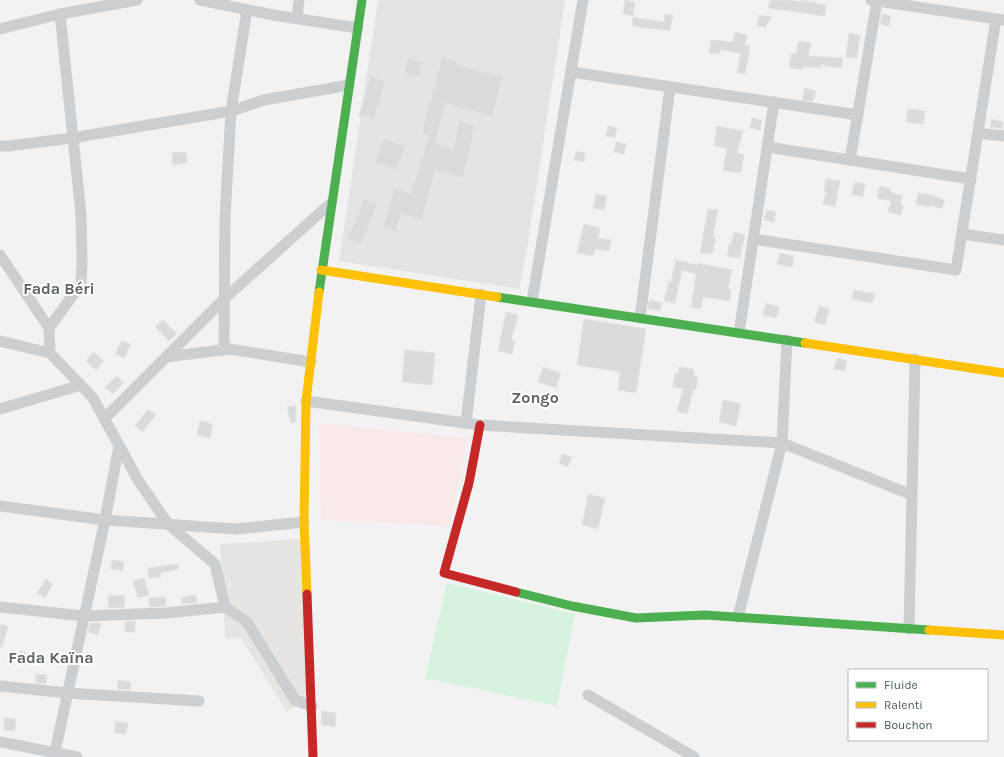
<svg xmlns="http://www.w3.org/2000/svg" width="1004" height="757" viewBox="0 0 1004 757" font-family="Karla,sans-serif">
<style>
.commercial{fill:#e7e5e1}
.education{fill:#e4e3e5}
.medical{fill:#f9e9e9}
.green{fill:#d5f3de}
.building{fill:#dadbdc;stroke:#e4e4e5}
.lines{fill:none;stroke-linecap:round;stroke-linejoin:round}
.street{stroke:#cbcfd2;stroke-width:11}
.fast{stroke:#4caf50;stroke-width:9}
.slow{stroke:#ffc107;stroke-width:9}
.jam{stroke:#c62828;stroke-width:9}
.labels{text-anchor:middle;stroke-width:4;stroke-linejoin:round;paint-order:stroke}
.quarter-label{font-size:16px;font-weight:bold;fill:#5d6367;stroke:#fff}
</style>
<rect width="100%" height="100%" fill="#f3f2f2"/>
<polygon class="commercial" points="302,539 307,699 287,712 241,638 225,639 220,544"/>
<polygon class="education" points="378,0 565,0 526,255 519,289 339,261"/>
<polygon class="medical" points="319,423 468,438 449,526 321,520"/>
<polygon class="green" points="447,583 575,614 557,706 425,678"/>
<g class="building">
<polygon points="625,0 635,2 633,16 623,14"/>
<polygon points="770,0 787,0 801,2 801,0 826,5 825,16 768,8"/>
<polygon points="665,14 673,15 670,31 657,29 632,26 633,17 664,22"/>
<polygon points="882,14 891,16 889,26 880,24"/>
<polygon points="759,15 772,17 765,27 757,26"/>
<polygon points="735,32 747,35 745,45 750,46 745,74 737,72 741,54 720,49 720,54 709,53 711,40 733,42"/>
<polygon points="849,33 860,35 857,58 846,57"/>
<polygon points="799,41 811,43 808,56 843,58 841,68 821,65 821,68 803,67 803,70 789,67 791,54 796,54"/>
<polygon points="442,56 457,61 456,64 503,77 492,117 446,103 435,143 453,149 459,121 475,125 463,178 435,171 422,220 401,214 396,232 383,228 394,188 411,193 429,135 422,133"/>
<polygon points="408,57 423,62 419,77 404,73"/>
<polygon points="370,76 385,81 374,120 359,116"/>
<polygon points="805,88 816,91 813,101 802,100"/>
<polygon points="908,109 925,111 923,124 906,122"/>
<polygon points="752,118 762,120 760,130 750,128"/>
<polygon points="992,119 1003,122 1002,129 990,127"/>
<polygon points="608,126 617,128 615,138 606,136"/>
<polygon points="717,126 743,131 737,153 744,154 741,173 723,170 727,148 714,146"/>
<polygon points="384,138 406,146 396,170 375,162"/>
<polygon points="616,142 626,144 624,154 614,152"/>
<polygon points="576,151 585,153 584,162 574,160"/>
<polygon points="186,152 187,163 173,165 172,153"/>
<polygon points="826,179 840,181 835,207 823,204 826,192 824,192"/>
<polygon points="854,182 865,184 863,197 852,195"/>
<polygon points="880,186 891,189 890,192 903,196 900,205 903,205 901,215 888,212 891,201 877,198"/>
<polygon points="918,193 931,195 945,200 942,209 929,205 929,207 916,204"/>
<polygon points="596,194 607,196 604,210 593,208"/>
<polygon points="364,199 377,204 361,244 347,239"/>
<polygon points="708,209 718,210 713,237 716,238 712,254 700,253"/>
<polygon points="766,210 776,212 774,222 764,220"/>
<polygon points="584,224 600,228 598,238 611,240 609,251 595,249 593,256 577,253"/>
<polygon points="734,232 745,235 740,258 727,256 729,244 731,244"/>
<polygon points="780,253 794,256 792,267 777,264"/>
<polygon points="676,260 697,265 698,263 732,270 728,289 731,289 730,301 703,297 701,309 691,307 696,274 682,270 675,303 664,301 669,281 671,282"/>
<polygon points="854,290 875,294 872,303 852,299"/>
<polygon points="649,300 662,303 660,311 648,309"/>
<polygon points="766,303 779,307 776,318 763,315"/>
<polygon points="819,306 829,309 825,325 814,322"/>
<polygon points="506,312 518,315 511,340 515,341 512,354 498,351"/>
<polygon points="584,319 646,329 636,393 618,390 620,372 577,365"/>
<polygon points="163,320 177,334 169,341 155,327"/>
<polygon points="121,341 130,344 125,358 115,354"/>
<polygon points="405,350 435,353 432,385 402,382"/>
<polygon points="93,352 104,361 96,370 86,361"/>
<polygon points="837,358 847,361 845,371 834,369"/>
<polygon points="543,367 561,373 556,388 538,382"/>
<polygon points="679,367 694,369 694,376 698,376 696,390 693,390 687,414 677,411 683,389 673,387 675,373 678,374"/>
<polygon points="117,376 124,383 112,394 105,387"/>
<polygon points="723,400 741,404 736,426 719,422"/>
<polygon points="296,405 296,422 291,423 287,407"/>
<polygon points="148,409 156,415 142,432 135,426"/>
<polygon points="200,421 213,424 210,438 197,435"/>
<polygon points="562,454 572,457 568,467 559,463"/>
<polygon points="588,494 605,498 598,529 582,525"/>
<polygon points="112,560 124,562 123,571 111,569"/>
<polygon points="178,564 179,569 160,573 161,577 149,578 148,568"/>
<polygon points="144,578 149,595 138,598 133,581"/>
<polygon points="46,579 53,584 45,598 37,593"/>
<polygon points="109,595 125,596 124,608 108,607"/>
<polygon points="196,595 197,603 182,604 181,598"/>
<polygon points="166,597 166,606 149,607 149,598"/>
<polygon points="135,621 135,632 125,632 125,622"/>
<polygon points="90,623 101,623 98,635 88,632"/>
<polygon points="0,624 8,626 2,648 0,647"/>
<polygon points="20,651 30,654 27,665 17,663"/>
<polygon points="36,674 47,675 46,684 35,683"/>
<polygon points="118,680 131,682 130,690 117,689"/>
<polygon points="322,711 336,713 335,727 321,725"/>
<polygon points="4,718 16,719 15,731 4,730"/>
<polygon points="116,721 128,723 126,734 114,733"/>
</g>
<g class="lines">
<g class="street">
<polyline points="200,0 273,15 358,28"/>
<polyline points="871,0 1004,20"/>
<polyline points="297,18 299,0"/>
<polyline points="0,29 60,14 137,0"/>
<polyline points="571,72 858,115"/>
<polyline points="978,133 1004,136"/>
<polyline points="0,146 9,146 72,138 231,111 264,100 349,85"/>
<polyline points="767,147 971,179"/>
<polyline points="850,160 877,1"/>
<polyline points="962,234 1004,240"/>
<polyline points="753,239 956,270 996,19"/>
<polyline points="0,255 49,328"/>
<polyline points="532,301 583,0"/>
<polyline points="640,318 670,87"/>
<polyline points="739,333 774,102"/>
<polyline points="0,341 50,353 93,398 138,480 168,524 215,564 225,607 247,622 295,700 312,706"/>
<polyline points="224,350 225,217 231,111 247,10"/>
<polyline points="50,353 49,328 81,284 82,264 81,214 60,14"/>
<polyline points="166,357 229,349 311,362"/>
<polyline points="306,401 480,425 782,443 912,495"/>
<polyline points="0,409 81,385"/>
<polyline points="104,419 225,298 331,203"/>
<polyline points="466,423 481,294"/>
<polyline points="0,506 105,520 236,529 304,522"/>
<polyline points="0,607 84,616 166,613 225,607"/>
<polyline points="738,617 782,443 787,340"/>
<polyline points="909,629 915,359"/>
<polyline points="0,686 67,693 199,701"/>
<polyline points="588,695 694,757"/>
<polyline points="0,742 77,757"/>
<polyline points="55,752 105,520 119,446"/>
</g>
<g class="fast">
<polyline points="319,292 362,0"/>
<polyline points="497,297 805,343"/>
<polyline points="516,592 572,606 636,618 705,615 929,630"/>
</g>
<g class="slow">
<polyline points="321,270 497,297"/>
<polyline points="805,343 1004,373"/>
<polyline points="307,594 304,522 306,401 319,292"/>
<polyline points="929,630 1004,635"/>
</g>
<g class="jam">
<polyline points="480,425 469,483 444,573 516,592"/>
<polyline points="307,594 313,757"/>
</g>
</g>
<g class="labels">
<g class="quarter-label">
<text x="59" y="294">Fada Béri</text>
<text x="535" y="403">Zongo</text>
<text x="51" y="663">Fada Kaïna</text>
</g>
</g>
<rect x="848" y="669" width="140" height="72" fill="#ffffff" stroke="#b5bcc0"/>
<rect x="856" y="682" width="20" height="6" fill="#4caf50" stroke="#b5bcc0"/>
<text x="884" y="689" font-size="12" fill="#475861">Fluide</text>
<rect x="856" y="702" width="20" height="6" fill="#ffc107" stroke="#b5bcc0"/>
<text x="884" y="709" font-size="12" fill="#475861">Ralenti</text>
<rect x="856" y="722" width="20" height="6" fill="#c62828" stroke="#b5bcc0"/>
<text x="884" y="729" font-size="12" fill="#475861">Bouchon</text>
</svg>
